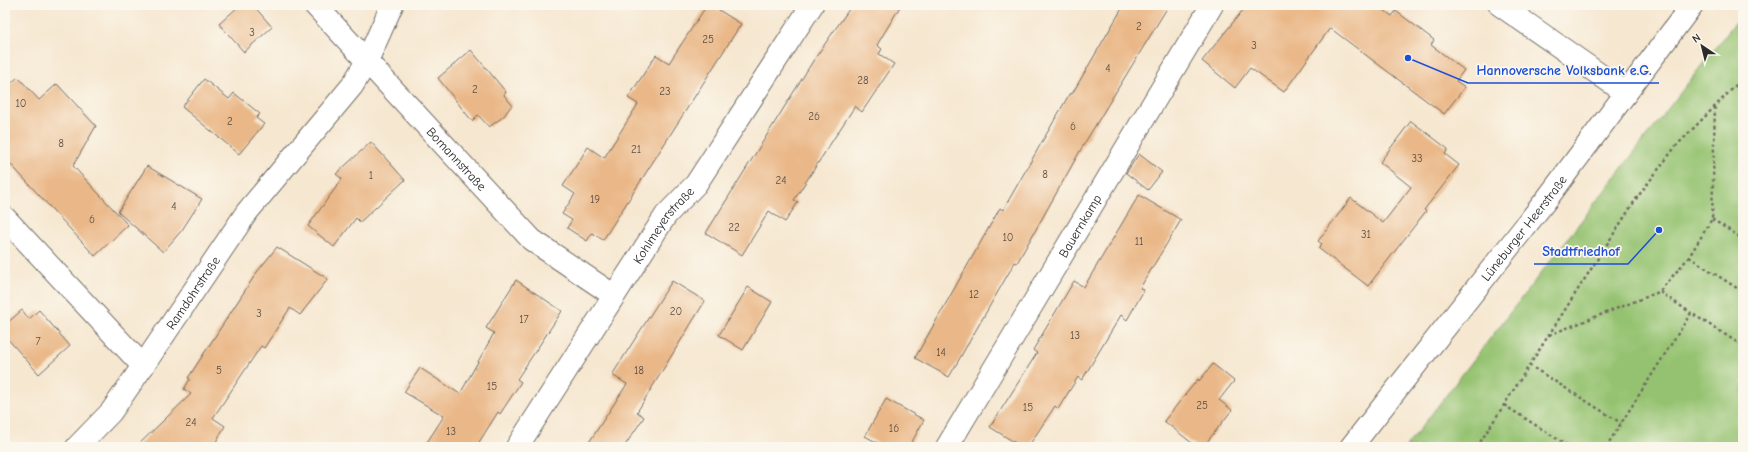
<svg xmlns="http://www.w3.org/2000/svg" width="1748" height="452" viewBox="0 0 1748 452" font-family="'Comic Neue',sans-serif">
<style>
.green{fill:#94c270;stroke:#60764e}
.building{fill:#eab888}
.lines{fill:none;stroke-linecap:round;stroke-linejoin:round}
.minor-casing{stroke:#726d65;stroke-width:24}
.tertiary-casing{stroke:#726d65;stroke-width:24}
.primary-casing{stroke:#726d65;stroke-width:24}
.path{stroke:#726d65;stroke-width:2.5;stroke-dasharray:3 3;stroke-linecap:butt}
.minor{stroke:#fff;stroke-width:22}
.tertiary{stroke:#fff;stroke-width:22}
.primary{stroke:#fff;stroke-width:22}
.labels{text-anchor:middle;stroke-width:3.5;stroke-linejoin:round;paint-order:stroke}
.number-label{font-size:11px;fill:#5b4e42}
.street-label{font-size:13px;fill:#2b2b2b;stroke:#fbf7ec}
.leader{fill:none;stroke:#1d4ed8;stroke-width:1.5}
.callout-dot{fill:#1d4ed8;stroke:#fbf7ec;stroke-width:1.5}
.callout-label{font-size:14px;text-anchor:middle;font-weight:bold;fill:#1d4ed8;stroke:#fbf7ec;stroke-width:3.5;stroke-linejoin:round;paint-order:stroke}
</style>
<rect width="100%" height="100%" fill="#fbf7ec"/>
<filter id="ink" filterUnits="userSpaceOnUse"><feTurbulence type="fractalNoise" baseFrequency=".025" numOctaves="2"/><feDisplacementMap in="SourceGraphic" scale="8" xChannelSelector="R" yChannelSelector="G"/><feConvolveMatrix kernelMatrix="1 2 1 2 8 2 1 2 1" color-interpolation-filters="sRGB"/></filter>
<filter id="wash" filterUnits="userSpaceOnUse"><feTurbulence type="fractalNoise" baseFrequency=".012" numOctaves="4" result="noise"/><feDisplacementMap in="SourceGraphic" scale="16" xChannelSelector="R" yChannelSelector="G"/><feGaussianBlur stdDeviation="0.9" result="paint"/><feColorMatrix in="noise" values="0 0 0 0 0 0 0 0 0 0 0 0 0 0 0 0 0 1.4 0 .05"/><feComposite in="paint" operator="in"/></filter>
<g filter="url(#wash)">
<rect width="100%" height="100%" fill="#f6e7d0"/>
<polygon class="green" points="1743,12 1743,447 1406,447"/>
<g id="blocks">
<g class="building">
<polygon points="240,5 253,5 272,27 244,52 219,24"/>
<polygon points="707,5 711,5 741,24 603,240 592,233 587,241 567,228 572,220 562,214 575,194 563,186 588,147 604,158 638,104 628,98 656,55 669,63"/>
<polygon points="852,5 901,5 877,45 882,49 879,54 894,64 862,112 855,106 794,200 798,202 785,222 769,211 742,255 706,233 813,61"/>
<polygon points="1124,5 1169,5 1084,144 1017,263 1015,262 949,377 915,358 1000,208 1003,210 1070,93 1072,94"/>
<polygon points="1247,5 1377,5 1392,16 1396,11 1434,40 1431,45 1464,70 1456,81 1465,87 1444,114 1330,28 1284,92 1250,68 1235,88 1202,61"/>
<polygon points="471,50 506,92 504,95 512,105 503,117 489,127 478,115 472,121 438,78"/>
<polygon points="18,77 39,100 57,84 96,126 73,166 128,225 95,256 5,158 5,89"/>
<polygon points="204,79 229,99 234,93 260,114 256,118 264,124 239,154 182,107"/>
<polygon points="1411,121 1448,149 1445,154 1459,165 1424,210 1426,211 1368,286 1318,248 1322,244 1318,241 1351,198 1383,223 1411,187 1380,162"/>
<polygon points="371,142 405,180 360,222 356,218 334,247 308,226 342,179 336,174"/>
<polygon points="1139,154 1162,172 1148,190 1126,173"/>
<polygon points="147,166 202,199 182,230 163,252 118,212"/>
<polygon points="1139,195 1181,220 1140,288 1144,290 1127,320 1121,315 1082,380 1078,377 1058,409 1055,406 1028,447 1022,447 990,427 1037,353 1033,350 1074,281 1084,287"/>
<polygon points="277,247 328,279 300,315 290,308 264,348 261,346 213,418 225,426 213,447 136,447 191,394 184,389 190,379 188,378 257,272"/>
<polygon points="516,280 562,311 517,379 521,382 500,414 498,412 476,447 424,447 444,416 404,392 420,368 460,394 494,333 486,328"/>
<polygon points="672,281 705,301 637,412 644,417 624,447 586,447 627,384 612,375"/>
<polygon points="748,287 772,302 743,350 719,335"/>
<polygon points="22,310 29,319 39,310 70,346 39,374 5,336 5,325"/>
<polygon points="1213,364 1234,381 1219,400 1232,410 1203,447 1197,447 1164,421 1198,379 1199,381"/>
<polygon points="886,399 924,420 909,447 885,447 865,436"/>
</g>
</g>
</g>
<g filter="url(#ink)">
<use href="#blocks" fill-opacity="0" stroke="#726d65" stroke-width="1"/>
<g class="lines">
<defs>
<g id="minor">
<path id="s1" d="M 315,5 L 532,240 L 613,295"/>
<path id="s2" d="M 5,218 L 143,366 L 247,212 L 352,86 L 367,61 L 392,5"/>
<polyline points="77,447 111,412 143,366"/>
<path id="s3" d="M 517,447 L 666,215 L 696,184 L 812,5"/>
<path id="s4" d="M 947,447 L 1212,5"/>
</g>
<polyline id="tertiary" points="1500,5 1626,93"/>
<g id="primary">
<path id="s5" d="M 1351,447 L 1546,200 L 1692,5"/>
</g>
</defs>
<use href="#minor" class="minor-casing"/>
<use href="#tertiary" class="tertiary-casing"/>
<use href="#primary" class="primary-casing"/>
<g class="path">
<polyline points="1712,219 1743,239"/>
<polyline points="1689,257 1743,292"/>
<polyline points="1660,292 1691,313"/>
<polyline points="1549,335 1659,292 1689,257 1712,219 1715,106"/>
<polyline points="1529,365 1621,423"/>
<polyline points="1504,405 1570,447"/>
<polyline points="1477,447 1636,199 1676,146 1743,78"/>
<polyline points="1606,447 1691,313 1743,346"/>
<polyline points="1739,447 1743,441"/>
</g>
<use href="#minor" class="minor"/>
<use href="#tertiary" class="tertiary"/>
<use href="#primary" class="primary"/>
</g>
</g>
<g class="labels">
<g class="number-label">
<text x="1139" y="30">2</text>
<text x="252" y="36">3</text>
<text x="708" y="43">25</text>
<text x="1254" y="49">3</text>
<text x="1108" y="72">4</text>
<text x="863" y="84">28</text>
<text x="475" y="93">2</text>
<text x="665" y="95">23</text>
<text x="21" y="107">10</text>
<text x="814" y="120">26</text>
<text x="230" y="125">2</text>
<text x="1073" y="130">6</text>
<text x="61" y="147">8</text>
<text x="636" y="153">21</text>
<text x="1417" y="162">33</text>
<text x="1045" y="178">8</text>
<text x="371" y="179">1</text>
<text x="781" y="184">24</text>
<text x="595" y="203">19</text>
<text x="174" y="210">4</text>
<text x="92" y="223">6</text>
<text x="734" y="231">22</text>
<text x="1366" y="238">31</text>
<text x="1008" y="241">10</text>
<text x="1139" y="245">11</text>
<text x="974" y="298">12</text>
<text x="676" y="315">20</text>
<text x="259" y="317">3</text>
<text x="524" y="323">17</text>
<text x="1075" y="339">13</text>
<text x="38" y="345">7</text>
<text x="941" y="356">14</text>
<text x="219" y="374">5</text>
<text x="639" y="374">18</text>
<text x="492" y="390">15</text>
<text x="1202" y="409">25</text>
<text x="1028" y="411">15</text>
<text x="191" y="426">24</text>
<text x="894" y="432">16</text>
<text x="451" y="435">13</text>
</g>
<g class="street-label">
<text dy="5" stroke="none"><textPath href="#s1" startOffset="209">Bomannstraße</textPath></text>
<text dy="5" stroke="none"><textPath href="#s3" startOffset="266">Kohlmeyerstraße</textPath></text>
<text dy="5" stroke="none"><textPath href="#s4" startOffset="258">Bauernkamp</textPath></text>
<text dy="5" stroke="none"><textPath href="#s5" startOffset="279">Lüneburger Heerstraße</textPath></text>
<text dy="5" stroke="none"><textPath href="#s2" startOffset="291">Ramdohrstraße</textPath></text>
</g>
</g>
<path class="leader" d="M1408 58L1468 83H1659M1659 230L1628 264H1534"/>
<g class="callout-dot">
<circle cx="1408" cy="58" r="4"/>
<circle cx="1659" cy="230" r="4"/>
</g>
<g class="callout-label">
<text x="1564" y="75">Hannoversche Volksbank e.G.</text>
<text x="1581" y="256">Stadtfriedhof</text>
</g>
<rect width="1748" height="452" fill="none" stroke="#fbf7ec" stroke-width="20"/>
<g transform="translate(1702 46) rotate(325)" stroke="#fbf7ec" stroke-width="3" paint-order="stroke">
<path d="M0-3L7 15L0 10L-7 15Z" fill="#2b2b2b"/>
<text y="-6" font-size="11" font-weight="bold" text-anchor="middle" fill="#2b2b2b">N</text>
</g>
</svg>
